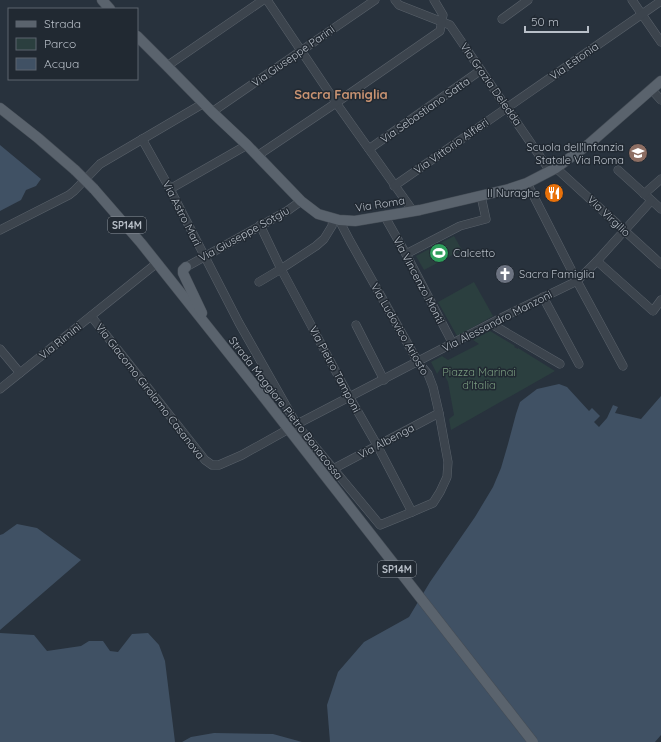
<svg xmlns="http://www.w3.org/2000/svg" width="661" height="742" viewBox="0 0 661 742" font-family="Quicksand,sans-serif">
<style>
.green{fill:#2b3f3f}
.water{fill:#405164}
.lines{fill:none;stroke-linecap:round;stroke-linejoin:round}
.minor-casing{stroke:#5a626b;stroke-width:9}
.major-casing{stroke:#454d56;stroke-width:11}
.minor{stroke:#3c444d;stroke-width:8}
.major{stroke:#5a636d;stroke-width:10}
.major-bridge-casing{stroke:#454d56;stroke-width:11;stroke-linecap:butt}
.major-bridge{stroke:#5a636d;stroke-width:10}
.labels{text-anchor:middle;stroke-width:3;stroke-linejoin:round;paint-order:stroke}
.shield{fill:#212932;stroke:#8b929b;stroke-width:1}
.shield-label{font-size:10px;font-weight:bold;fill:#b8bfc8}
.street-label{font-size:11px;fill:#b8bfc8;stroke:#212932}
.poi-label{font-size:11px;fill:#b8bfc8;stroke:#212932;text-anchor:end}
.park-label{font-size:11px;fill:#799b7f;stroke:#212932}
.quarter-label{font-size:13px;font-weight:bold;fill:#c99372;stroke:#212932}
</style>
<rect width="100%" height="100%" fill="#28323d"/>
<g class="green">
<polygon points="454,236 462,250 424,270 416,256"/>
<polygon points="474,282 493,316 457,336 438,302"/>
<polygon points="490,331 515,346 514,347 518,349 518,348 555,371 451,430 449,419 454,415 448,382 441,368 437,374 431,362 442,356 448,360 479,344 473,340"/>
</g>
<g class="water">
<polygon points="0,145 41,179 36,186 26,190 21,200 0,211"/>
<polygon points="559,384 567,387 589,411 592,408 600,416 594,422 599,427 607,418 613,405 618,407 615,413 641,419 661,396 661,735 655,742 330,742 327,705 338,672 364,642 409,617 430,582 475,517 493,487 501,468 508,444 516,414 520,402 537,389"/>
<polygon points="17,524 37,528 81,560 0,630 0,535 3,534"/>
<polygon points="0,633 34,635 47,651 81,646 89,641 103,641 110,651 118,652 132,634 148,633 159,645 165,661 175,742 0,742"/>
<polygon points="214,733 273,734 302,742 182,742 191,737"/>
</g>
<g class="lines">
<defs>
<g id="minor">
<polyline points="267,0 339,107 413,211"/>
<polyline points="395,0 399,5 450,25 550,171"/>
<polyline points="632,0 661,42"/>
<polyline points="502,19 528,0"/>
<polyline points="167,66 263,0"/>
<polyline points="651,89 661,100"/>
<polyline points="212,112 375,0"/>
<polyline points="142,139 170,189 239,323 297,425 380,525 412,512 433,503 440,492 447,477 448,462 439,413 433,387 428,374 418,362 350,241 339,220"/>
<polyline points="369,149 481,70"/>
<polyline points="257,156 336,103 440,31 443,15 434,0"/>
<polyline points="556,168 661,264"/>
<polyline points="618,170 661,209"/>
<polyline points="527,183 578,283 623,366"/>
<polyline points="394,186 661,1"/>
<polyline points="170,189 247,145"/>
<polyline points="644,194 661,179"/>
<polyline points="385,217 406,254 453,344"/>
<polyline points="260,225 281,269 350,398 377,445 412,512"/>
<polyline points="0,230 69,195 74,191 100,164 204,103"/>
<polyline points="406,254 460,226 486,219 481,196"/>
<polyline points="597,261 653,311 661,300"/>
<polyline points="186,267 287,211 301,201"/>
<polyline points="259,282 281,269 316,246 324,239 332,226 333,219"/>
<polyline points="543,297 579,364"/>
<polyline points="91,316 205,460 212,465 219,465 242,455 303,421 503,317 577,281 597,261 651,201"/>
<polyline points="493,323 495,326 560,364"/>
<polyline points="356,325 384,380"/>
<polyline points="0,349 20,373"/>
<polyline points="0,389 157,263"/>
<polyline points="333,469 439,413"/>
</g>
<g id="major">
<polyline points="102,0 110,9"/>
<polyline points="137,36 167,66 212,112 247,145 301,201 318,214 339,220 355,221 420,210 509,189 527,183 556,168 589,144 661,81"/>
<polyline points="0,108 38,138 75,170"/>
<polyline points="94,189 141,243 262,395"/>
<polyline points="186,267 183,270 183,273 202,313"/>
</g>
</defs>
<use href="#minor" class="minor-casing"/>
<use href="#major" class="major-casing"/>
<use href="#minor" class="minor"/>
<use href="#major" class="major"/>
<defs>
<g id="major-bridge">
<polyline points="75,170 94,189"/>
<polyline points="262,395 533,742"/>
</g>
</defs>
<use href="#major-bridge" class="major-bridge-casing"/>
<use href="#major-bridge" class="major-bridge"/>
</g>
<defs>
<symbol id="school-disc" viewBox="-11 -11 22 22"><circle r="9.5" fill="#8d6e63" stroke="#212932"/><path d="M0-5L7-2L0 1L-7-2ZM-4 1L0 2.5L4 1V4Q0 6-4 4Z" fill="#fff"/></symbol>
<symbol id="restaurant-disc" viewBox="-11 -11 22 22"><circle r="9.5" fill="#e8710a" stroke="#212932"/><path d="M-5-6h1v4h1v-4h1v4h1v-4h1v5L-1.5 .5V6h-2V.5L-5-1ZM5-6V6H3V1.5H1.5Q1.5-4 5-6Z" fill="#fff"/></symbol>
<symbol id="stadium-disc" viewBox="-11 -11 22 22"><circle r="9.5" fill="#2e9e5b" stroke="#212932"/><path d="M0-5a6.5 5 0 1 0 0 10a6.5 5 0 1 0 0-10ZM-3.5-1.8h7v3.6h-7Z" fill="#fff"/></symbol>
<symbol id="church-disc" viewBox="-11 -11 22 22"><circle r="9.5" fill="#6b7280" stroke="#212932"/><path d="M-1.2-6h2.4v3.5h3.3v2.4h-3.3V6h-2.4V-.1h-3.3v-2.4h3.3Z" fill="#fff"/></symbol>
</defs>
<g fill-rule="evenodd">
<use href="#school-disc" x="627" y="142" width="22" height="22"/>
<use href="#restaurant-disc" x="543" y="182" width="22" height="22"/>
<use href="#stadium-disc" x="428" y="242" width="22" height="22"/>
<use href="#church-disc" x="494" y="263" width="22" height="22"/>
</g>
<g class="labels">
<g class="shield">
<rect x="108" y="217" width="38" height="16" rx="3"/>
<rect x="378" y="561" width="38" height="16" rx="3"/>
</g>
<g class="shield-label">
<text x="127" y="229">SP14M</text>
<text x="397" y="573">SP14M</text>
</g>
<g class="street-label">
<text transform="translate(293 56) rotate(-35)" y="4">Via Giuseppe Parini</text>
<text transform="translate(574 61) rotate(-35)" y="4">Via Estonia</text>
<text transform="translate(491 84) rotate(55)" y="4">Via Grazia Deledda</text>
<text transform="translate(425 110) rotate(-35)" y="4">Via Sebastiano Satta</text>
<text transform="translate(451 146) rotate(-35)" y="4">Via Vittorio Alfieri</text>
<text transform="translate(380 204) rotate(-9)" y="4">Via Roma</text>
<text transform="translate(182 213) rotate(63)" y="4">Via Astro Mari</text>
<text transform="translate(609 216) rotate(43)" y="4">Via Virgilio</text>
<text transform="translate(244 234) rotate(-29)" y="4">Via Giuseppe Sotgiu</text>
<text transform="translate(419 280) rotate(62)" y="4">Via Vincenzo Monti</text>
<text transform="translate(497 321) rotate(-27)" y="4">Via Alessandro Manzoni</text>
<text transform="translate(400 329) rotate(60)" y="4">Via Ludovico Ariosto</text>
<text transform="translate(60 341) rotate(-39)" y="4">Via Rimini</text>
<text transform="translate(335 369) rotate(62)" y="4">Via Pietro Tamponi</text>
<text transform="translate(150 391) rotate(52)" y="4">Via Giacomo Girolamo Casanova</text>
<text transform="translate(286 408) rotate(52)" y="4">Strada Maggiore Pietro Bonacossa</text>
<text transform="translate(386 441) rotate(-28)" y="4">Via Albenga</text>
</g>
<g class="poi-label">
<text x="624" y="151">Scuola dell'Infanzia<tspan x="624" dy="13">Statale Via Roma</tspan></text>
<text x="540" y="197">Il Nuraghe</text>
<text x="453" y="257" text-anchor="start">Calcetto</text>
<text x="519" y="278" text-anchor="start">Sacra Famiglia</text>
</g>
<g class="park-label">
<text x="479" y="376">Piazza Marinai<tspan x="479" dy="13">d'Italia</tspan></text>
</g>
<g class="quarter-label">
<text x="341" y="99">Sacra Famiglia</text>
</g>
</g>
<rect x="8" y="8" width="130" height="72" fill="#212932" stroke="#5d656e"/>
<rect x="16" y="21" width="20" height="6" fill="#5a636d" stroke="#5d656e"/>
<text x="44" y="28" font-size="12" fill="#b8bfc8">Strada</text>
<rect x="16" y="38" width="20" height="12" fill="#2b3f3f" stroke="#5d656e"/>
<text x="44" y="48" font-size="12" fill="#b8bfc8">Parco</text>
<rect x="16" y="58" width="20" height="12" fill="#405164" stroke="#5d656e"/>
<text x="44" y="68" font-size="12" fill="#b8bfc8">Acqua</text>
<path d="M525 26v6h63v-6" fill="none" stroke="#b8bfc8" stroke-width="2"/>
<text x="531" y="26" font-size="12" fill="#b8bfc8" stroke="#212932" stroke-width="3" paint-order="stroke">50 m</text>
</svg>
